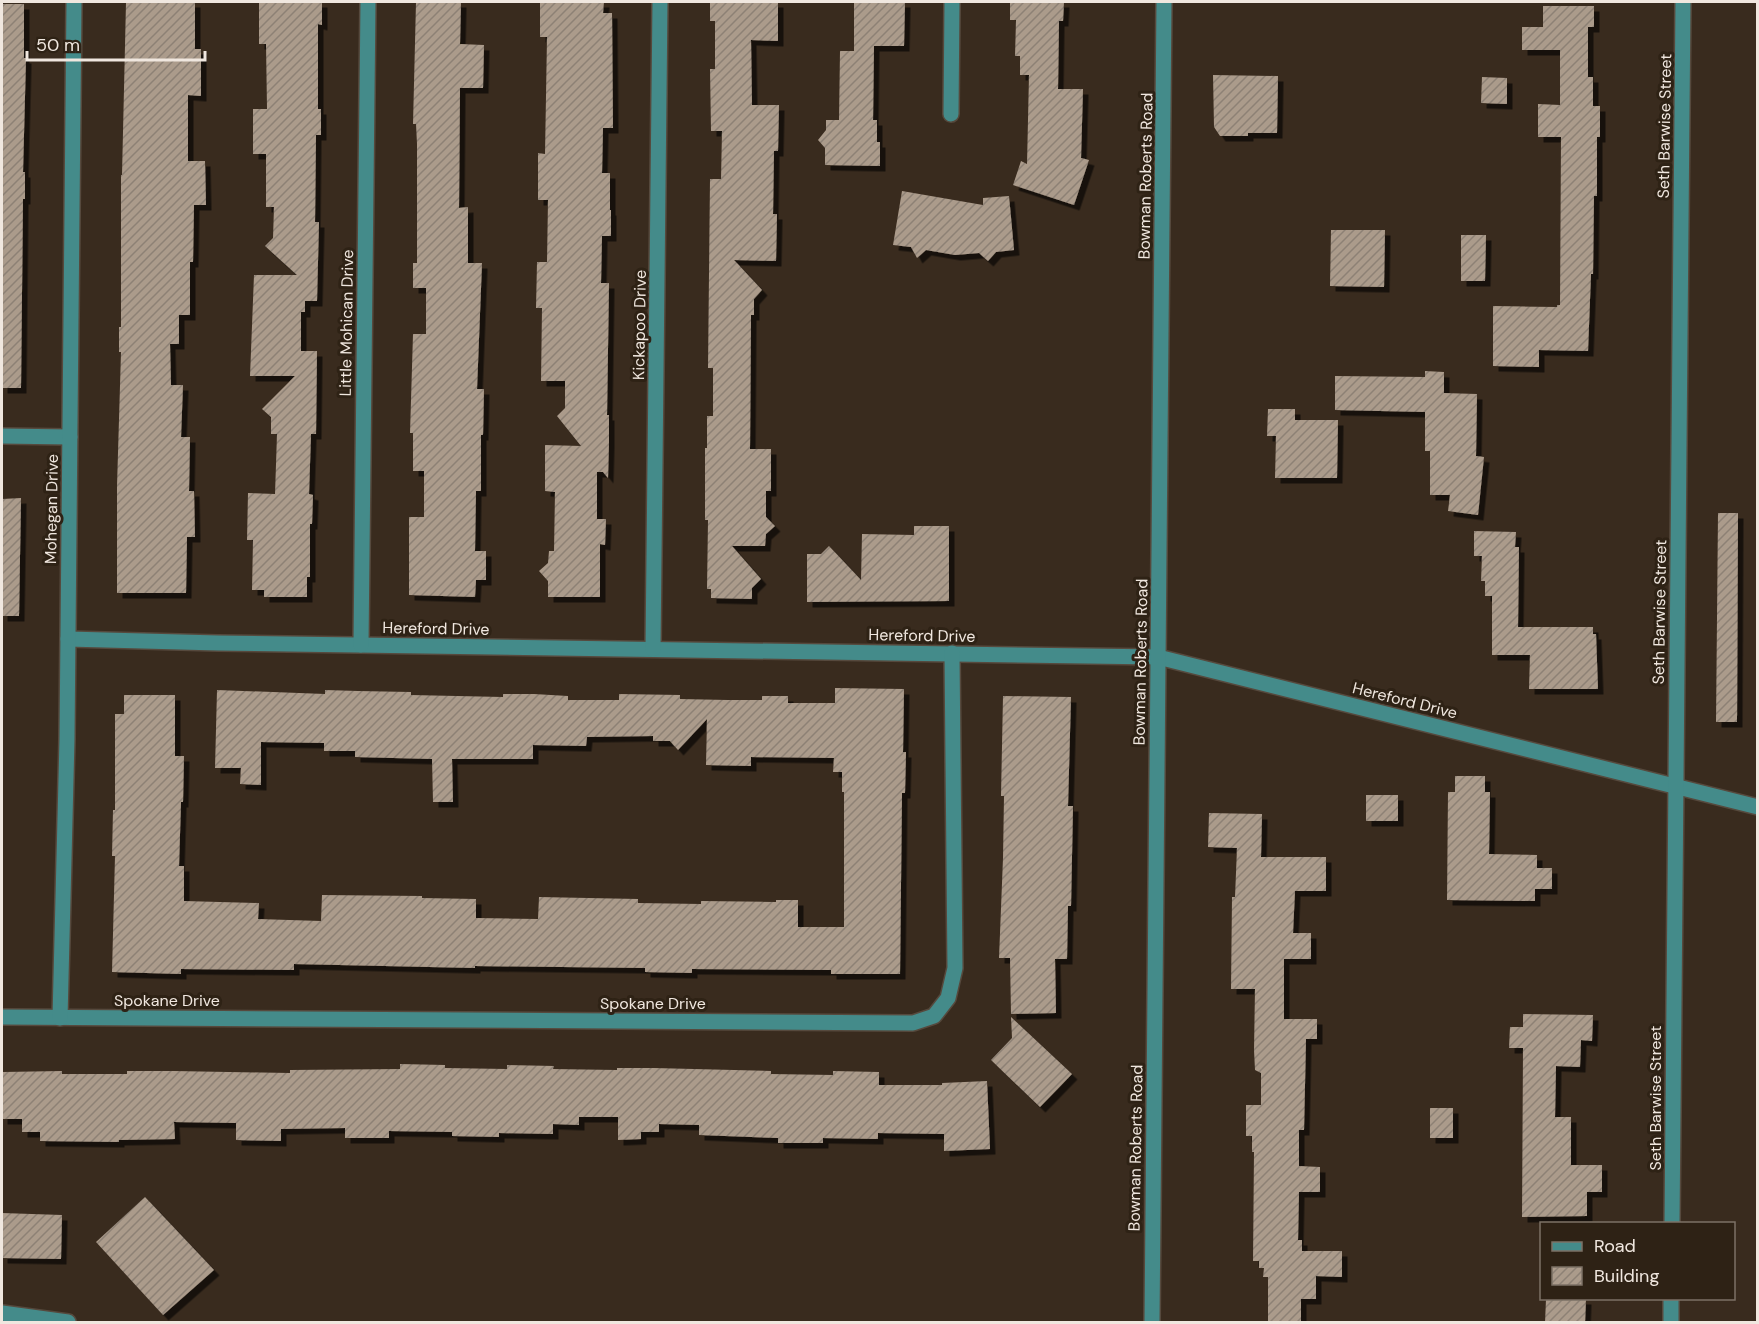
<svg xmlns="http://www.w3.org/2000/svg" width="1759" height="1324" viewBox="0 0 1759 1324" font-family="'DM Sans',sans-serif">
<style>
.building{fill:url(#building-hatch);filter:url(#shadow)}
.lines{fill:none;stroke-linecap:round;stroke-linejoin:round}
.minor-casing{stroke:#56493d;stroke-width:18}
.minor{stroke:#448b8a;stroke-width:15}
.labels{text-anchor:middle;stroke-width:6;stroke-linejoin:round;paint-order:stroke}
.street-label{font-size:16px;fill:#f0e7df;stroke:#2e2215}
</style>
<defs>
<pattern id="building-hatch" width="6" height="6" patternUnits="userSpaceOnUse" patternTransform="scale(1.5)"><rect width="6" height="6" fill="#ab9b8b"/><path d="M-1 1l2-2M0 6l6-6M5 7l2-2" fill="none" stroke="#8d8175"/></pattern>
<filter id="shadow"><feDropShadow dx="5.5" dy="5.5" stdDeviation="0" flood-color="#0009"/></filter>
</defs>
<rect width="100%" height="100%" fill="#392b1e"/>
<g class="building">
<polygon points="126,2 195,2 195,49 201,49 201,96 188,95 188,161 205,161 206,205 194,205 193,262 190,262 190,315 179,315 179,344 170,344 171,385 183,385 181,437 190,437 189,491 194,491 195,537 187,537 186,593 117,593 117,486 121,352 119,352 119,327 121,327 121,175 122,175"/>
<polygon points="259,2 322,2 322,25 318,24 318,109 321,109 321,135 316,135 315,222 319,222 317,301 305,301 305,312 301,312 301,351 317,351 316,434 311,434 309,494 313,495 312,524 310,524 310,577 307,577 307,597 264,597 264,590 252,590 253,540 247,540 248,493 275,494 277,434 271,434 271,417 262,409 295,376 250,376 254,275 297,275 265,246 273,238 274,207 266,207 266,154 253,154 253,109 267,109 266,44 259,44"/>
<polygon points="416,2 461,2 460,44 484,45 483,88 460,88 459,208 468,207 468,263 482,263 477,389 484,389 483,435 481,435 481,491 476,491 475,551 486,551 486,580 476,580 475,597 409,595 409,517 424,517 424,471 413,471 413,433 410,433 413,334 426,334 426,288 413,288 413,263 417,263 417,144 416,124 413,124"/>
<polygon points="540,2 604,2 603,13 612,13 613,128 603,128 602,173 610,173 610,210 611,210 611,236 602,236 601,283 609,283 607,415 609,415 609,442 608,478 603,472 597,472 597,519 606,519 605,545 600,544 600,597 548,597 548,581 539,571 548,563 549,551 554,551 555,492 545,491 545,445 581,446 557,416 565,408 565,381 541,381 542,308 536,308 537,262 547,262 548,200 538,200 538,153 545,154 547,37 540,37"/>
<polygon points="710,2 778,2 778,41 751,40 752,105 779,105 778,151 774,151 773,214 777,214 776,261 734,260 762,290 754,299 754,315 751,315 750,449 771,449 771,491 766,491 766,517 775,526 766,534 765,546 732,546 761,579 752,588 752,599 711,598 711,589 707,589 708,520 705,520 705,448 707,448 707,416 713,416 713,368 708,368 710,179 721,179 722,131 711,131 710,69 715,69 715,21 710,21"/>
<polygon points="854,2 905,2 904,46 874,46 873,120 877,120 877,142 880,142 880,166 825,165 825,148 818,140 826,130 826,120 839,120 840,51 854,51"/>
<polygon points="1010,2 1064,2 1063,21 1059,21 1058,89 1083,89 1081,158 1089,160 1074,205 1013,185 1021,161 1027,164 1029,75 1020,75 1020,56 1015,56 1016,20 1010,20"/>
<polygon points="2,4 24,4 24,58 26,58 23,172 25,172 25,199 23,199 21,388 2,388"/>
<polygon points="1543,6 1594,6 1594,27 1588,27 1588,77 1593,77 1593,106 1600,106 1600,137 1597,137 1597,196 1594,196 1593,274 1591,274 1588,351 1539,350 1539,367 1493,366 1493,306 1557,307 1557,305 1560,305 1561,137 1538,137 1538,104 1560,105 1560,50 1522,50 1522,27 1543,27"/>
<polygon points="1213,75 1278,76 1277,133 1248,133 1248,136 1220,136 1214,127"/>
<polygon points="1482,77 1507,78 1507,104 1481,103"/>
<polygon points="902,191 983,205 983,198 1009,196 1014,250 996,252 988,261 979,253 955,255 926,250 917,258 911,247 893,245"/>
<polygon points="1331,230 1385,230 1384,287 1330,286"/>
<polygon points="1461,235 1486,235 1485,281 1461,281"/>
<polygon points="1425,371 1444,372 1444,393 1477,394 1476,456 1484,457 1478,515 1448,511 1450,495 1430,495 1430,451 1425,451 1425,412 1335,410 1335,376 1425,377"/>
<polygon points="1268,409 1295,409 1295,420 1338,420 1337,478 1275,478 1276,436 1267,436"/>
<polygon points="21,498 19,616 2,616 2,499"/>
<polygon points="1718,513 1738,513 1737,722 1716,722"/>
<polygon points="914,526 949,526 949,601 807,602 807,554 821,554 829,546 861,580 862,534 914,535"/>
<polygon points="1474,531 1516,532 1515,547 1519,547 1518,627 1593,627 1593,634 1596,634 1598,689 1529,689 1530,655 1492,655 1492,596 1485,596 1485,581 1481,581 1482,556 1474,556"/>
<polygon points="835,688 904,689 903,752 906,752 905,793 902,793 900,974 831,974 831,970 692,969 692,973 645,972 645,968 475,966 475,968 294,964 294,970 181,969 181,974 112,972 115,856 112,856 113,810 115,810 115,714 124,714 124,695 175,695 175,756 184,756 183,802 181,802 179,866 184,866 184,901 259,903 258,919 321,921 322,895 422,896 422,898 476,899 476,918 538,919 539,897 638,899 638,903 701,904 701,901 776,902 776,900 798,900 798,927 844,927 844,792 842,792 842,772 833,772 834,758 751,757 751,766 706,765 707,719 678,750 670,741 653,741 653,736 587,737 586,746 533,745 533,759 452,759 453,802 433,802 432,759 355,757 355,751 324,751 324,743 261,742 261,785 240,784 241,768 215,768 217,690 325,694 325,690 358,691 411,692 411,695 503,697 503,694 534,694 568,696 568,700 619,700 619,694 680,695 680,699 728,700 762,700 762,696 788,696 788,703 835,703"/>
<polygon points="1003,696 1071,697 1068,806 1073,806 1071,906 1068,906 1067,959 1055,959 1056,1013 1011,1014 1010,958 999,958 1003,858 1004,796 1001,796"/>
<polygon points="1455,776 1485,776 1485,792 1490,792 1489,854 1537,855 1537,868 1552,868 1552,889 1535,889 1535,901 1447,900 1448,792 1455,792"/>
<rect x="1366" y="795" width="32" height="26"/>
<polygon points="1209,813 1262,814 1261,857 1326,857 1326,891 1295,891 1293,933 1311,933 1311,959 1284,959 1284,1019 1317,1019 1317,1039 1306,1039 1304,1130 1299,1130 1299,1166 1320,1167 1320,1192 1299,1192 1298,1240 1302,1240 1302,1251 1342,1251 1342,1277 1316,1276 1316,1299 1301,1299 1301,1323 1268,1323 1268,1277 1263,1277 1264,1268 1259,1268 1259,1261 1253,1261 1254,1152 1252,1152 1252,1136 1246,1136 1246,1105 1261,1105 1261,1073 1255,1070 1254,1050 1255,989 1231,989 1232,897 1235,897 1237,848 1208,847"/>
<polygon points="1523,1014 1593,1015 1592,1041 1581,1040 1580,1067 1556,1066 1555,1117 1571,1117 1571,1165 1602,1165 1602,1192 1587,1192 1587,1216 1522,1217 1523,1048 1509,1048 1510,1027 1523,1027"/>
<polygon points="1011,1017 1072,1074 1040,1107 991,1060 1012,1038"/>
<polygon points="400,1064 445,1065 445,1068 507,1069 507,1065 554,1066 553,1069 617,1070 617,1068 654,1068 771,1071 771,1074 833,1075 833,1071 879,1072 879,1085 942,1085 942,1083 987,1081 990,1149 944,1151 944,1134 878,1133 878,1139 823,1138 823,1143 778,1143 778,1138 699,1135 699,1125 659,1124 659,1132 641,1132 641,1139 618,1140 618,1117 579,1117 579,1125 553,1124 553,1134 499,1133 499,1137 452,1136 452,1132 389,1131 389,1138 345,1138 345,1128 281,1129 281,1141 236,1140 236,1123 174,1122 175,1139 119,1140 119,1142 40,1141 40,1132 22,1132 22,1119 2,1119 2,1072 62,1071 62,1074 127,1074 127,1071 174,1071 290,1073 290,1070 400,1069"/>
<rect x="1430" y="1108" width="23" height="30"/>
<polygon points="145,1197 214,1270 163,1315 96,1242"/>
<polygon points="2,1213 62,1215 61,1259 2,1258"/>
<polygon points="1546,1299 1586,1299 1585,1323 1545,1323"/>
</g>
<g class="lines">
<defs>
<g id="minor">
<polyline points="951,114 952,2"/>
<polyline points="2,436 70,437"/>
<polyline points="68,639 218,643 1158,657 1758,807"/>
<polyline points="361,645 368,2"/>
<polyline points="653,649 660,2"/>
<polyline points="2,1017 913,1023 934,1016 948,998 955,968 952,653"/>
<polyline points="60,1018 67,739 74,2"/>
<polyline points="1672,1224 1683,2"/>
<polyline points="2,1313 68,1322"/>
<polyline points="1152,1322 1164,2"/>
<polyline points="1671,1322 1671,1298"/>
</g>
</defs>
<use href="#minor" class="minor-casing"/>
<use href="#minor" class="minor"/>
</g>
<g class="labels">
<g class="street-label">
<text transform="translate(1664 126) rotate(-89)" y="6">Seth Barwise Street</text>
<text transform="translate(1145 176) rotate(-89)" y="6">Bowman Roberts Road</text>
<text transform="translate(346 323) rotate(-89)" y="6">Little Mohican Drive</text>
<text transform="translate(639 325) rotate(-89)" y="6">Kickapoo Drive</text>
<text transform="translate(51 509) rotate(-89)" y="6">Mohegan Drive</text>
<text transform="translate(1659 612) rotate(-89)" y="6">Seth Barwise Street</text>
<text transform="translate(436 628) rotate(1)" y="6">Hereford Drive</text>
<text transform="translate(922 635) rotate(1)" y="6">Hereford Drive</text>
<text transform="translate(1140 662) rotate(-89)" y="6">Bowman Roberts Road</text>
<text transform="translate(1405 700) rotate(14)" y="6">Hereford Drive</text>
<text x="167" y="1006">Spokane Drive</text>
<text x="653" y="1009">Spokane Drive</text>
<text transform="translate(1655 1098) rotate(-90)" y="6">Seth Barwise Street</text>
<text transform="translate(1135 1148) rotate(-89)" y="6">Bowman Roberts Road</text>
</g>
</g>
<rect width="1759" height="1324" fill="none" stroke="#f0e7df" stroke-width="6"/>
<rect x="1540" y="1222" width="195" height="78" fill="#2e2215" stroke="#7c7166" stroke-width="1.5"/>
<rect x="1552" y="1242" width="30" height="9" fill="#448b8a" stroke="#7c7166" stroke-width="1.5"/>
<text x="1594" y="1252" font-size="18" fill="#f0e7df">Road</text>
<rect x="1552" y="1267" width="30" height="18" fill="url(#building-hatch)" stroke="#7c7166" stroke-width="1.5"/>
<text x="1594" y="1282" font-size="18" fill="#f0e7df">Building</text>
<path d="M27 51v9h178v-9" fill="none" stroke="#f0e7df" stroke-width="3"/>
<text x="36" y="51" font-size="18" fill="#f0e7df" stroke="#2e2215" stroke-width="4.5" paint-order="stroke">50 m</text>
</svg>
